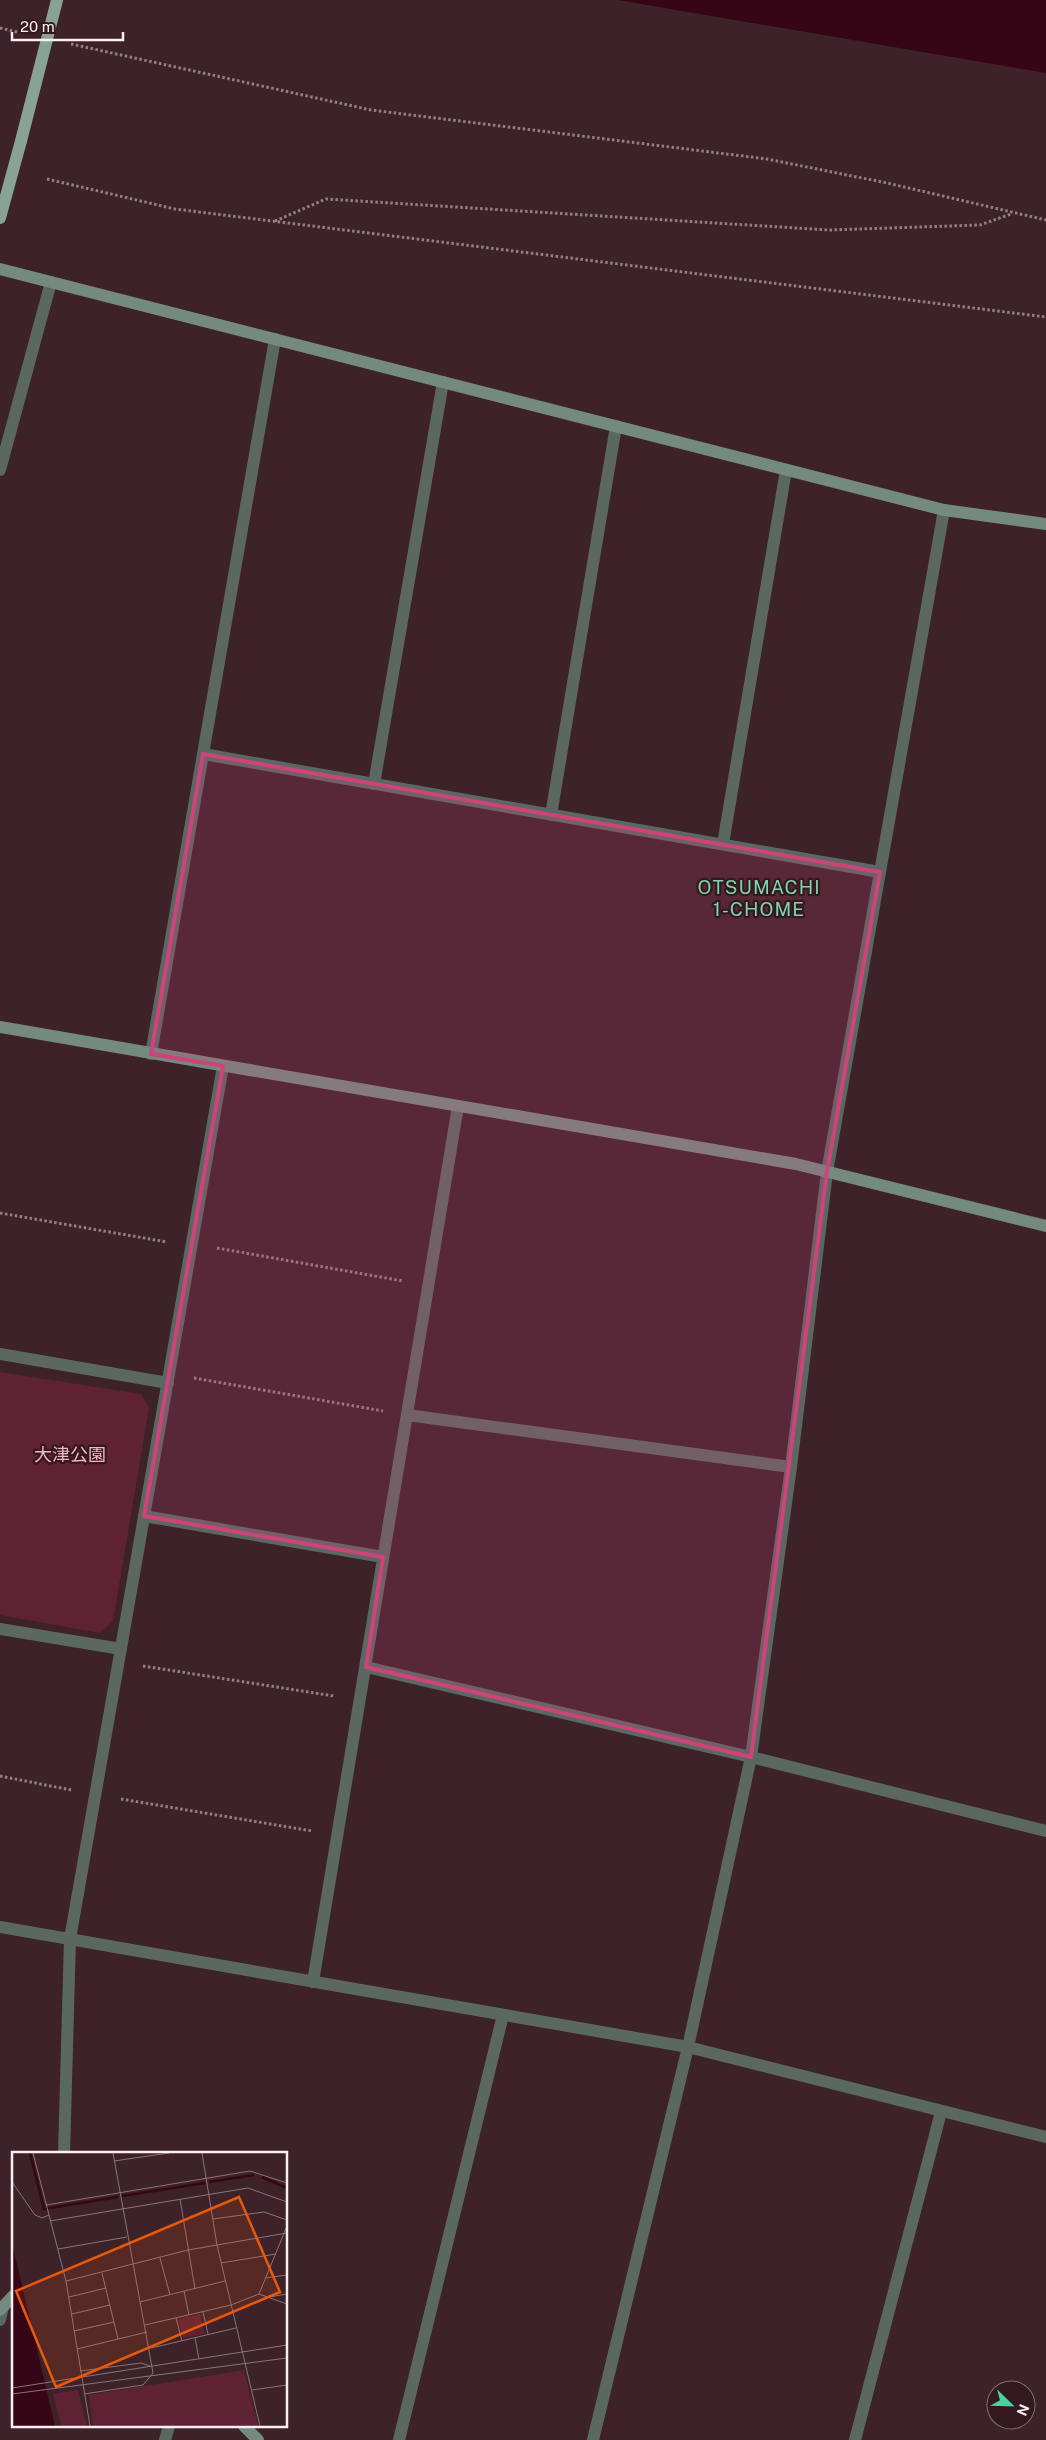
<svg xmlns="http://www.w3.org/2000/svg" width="1046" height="2440" viewBox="0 0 1046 2440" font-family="'Public Sans','Noto Sans JP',sans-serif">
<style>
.green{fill:#5f2234}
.water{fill:#360516}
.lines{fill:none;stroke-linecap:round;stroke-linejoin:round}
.path{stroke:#957f84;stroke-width:3;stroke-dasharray:2.5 2.5;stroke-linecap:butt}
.street{stroke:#5a6861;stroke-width:12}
.secondary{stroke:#74897f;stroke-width:12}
.primary{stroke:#88a395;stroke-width:12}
.primary-bridge{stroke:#88a395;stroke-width:12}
.marked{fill:#ce4379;fill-opacity:0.2;stroke:#ce4379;stroke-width:4;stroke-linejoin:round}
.labels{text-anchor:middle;stroke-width:4.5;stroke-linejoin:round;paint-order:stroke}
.park-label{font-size:18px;fill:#f5b5c3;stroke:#33181f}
.neighbourhood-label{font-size:19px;letter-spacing:1px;fill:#7ed3ad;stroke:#33181f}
.inset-river{fill:none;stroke:#360516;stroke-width:2.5}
.inset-road{fill:none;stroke:#8a7479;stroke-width:1}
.view{fill:#e8590c;fill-opacity:0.15;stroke:#e8590c;stroke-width:2.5}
.inset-edge{fill:none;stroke:#fdeef1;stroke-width:2.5}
</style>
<rect width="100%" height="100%" fill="#3d2229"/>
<polygon class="green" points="0,1372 141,1394 149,1408 113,1621 100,1633 0,1615"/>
<polygon class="water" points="618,0 1046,0 1046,73"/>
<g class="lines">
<g class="path">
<polyline points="0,28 21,33"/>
<polyline points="71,44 371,110 767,159 887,183 1046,220"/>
<polyline points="47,179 175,209 1046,317"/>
<polyline points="275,221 326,199 829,230 980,225 1011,214"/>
<polyline points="0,1213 167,1242"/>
<polyline points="217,1248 403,1281"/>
<polyline points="194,1378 383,1411"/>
<polyline points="143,1666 334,1696"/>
<polyline points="0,1776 71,1790"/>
<polyline points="121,1799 312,1831"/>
</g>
<g class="street">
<polyline points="0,470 51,282"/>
<polyline points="203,754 880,872"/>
<polyline points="374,784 443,382"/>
<polyline points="551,815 616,426"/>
<polyline points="723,844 786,470"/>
<polyline points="151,1054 275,339"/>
<polyline points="0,1354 168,1383"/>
<polyline points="407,1415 791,1467"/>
<polyline points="144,1516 383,1557"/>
<polyline points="0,1629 121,1649"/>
<polyline points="366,1667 751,1757 1046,1831"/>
<polyline points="0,1927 688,2047 1046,2137"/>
<polyline points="313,1982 458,1106"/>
<polyline points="64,2154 70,1939 223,1066"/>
<polyline points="0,2320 3,2307"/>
<polyline points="165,2440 169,2426"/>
<polyline points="399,2440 503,2015"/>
<polyline points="593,2440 688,2047 751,1757 791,1467 827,1172 944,510"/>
<polyline points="855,2440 941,2112"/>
</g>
<g class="secondary">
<polyline points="0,269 944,510 1046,524"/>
<polyline points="0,1027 796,1164 1046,1226"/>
<polyline points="0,2310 14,2295"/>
<polyline points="244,2426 258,2440"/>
</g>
<polyline class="primary" points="0,218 21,141"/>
<polyline class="primary-bridge" points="21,141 57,0"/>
</g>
<path class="marked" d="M 203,754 L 880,872 L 827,1172 L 751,1757 L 366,1667 L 383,1557 L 144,1516 L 223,1066 L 151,1054 Z"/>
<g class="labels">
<g class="park-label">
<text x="70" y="1461">大津公園</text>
</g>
<g class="neighbourhood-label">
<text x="759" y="894">OTSUMACHI<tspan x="759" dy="22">1-CHOME</tspan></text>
</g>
</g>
<g transform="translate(12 2152)">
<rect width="275" height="275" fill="#3d2229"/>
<path d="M 188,162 L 193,182 L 171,186 L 166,168 ZM 232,218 L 246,274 L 81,274 L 77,243 ZM 66,238 L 75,274 L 49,274 L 41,242 Z" fill="#5f2234"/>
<path d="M 0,91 L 43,274 L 0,274 Z" fill="#360516"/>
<path class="inset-river" d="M 18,1 L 32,57 L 106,45M 250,25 L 275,36M 197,30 L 242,23M 110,44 L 193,31"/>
<path class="inset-road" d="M 21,1 L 54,129 L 78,274M 190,1 L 205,93 L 248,274M 102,9 L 157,1M 0,30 L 23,63 L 30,66 L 37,63M 168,47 L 183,137M 34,53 L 238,19 L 275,31M 201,67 L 252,60 L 275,68M 38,69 L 236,36 L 275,50M 46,97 L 115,85M 148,106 L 158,143M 209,111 L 264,102M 90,121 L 106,187M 253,126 L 275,123M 54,129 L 176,98 L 275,81M 172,139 L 177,163M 247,142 L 275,74M 57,145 L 94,136M 257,145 L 275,142M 128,150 L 213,129M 191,160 L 196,182M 60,162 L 98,153M 164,166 L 170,189M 133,173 L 219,153 L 247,142 L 275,152M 62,179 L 102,170M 183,186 L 187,207M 139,196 L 224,176M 65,197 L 135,180M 68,219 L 129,211 L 138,214M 0,236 L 275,193M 240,238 L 275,233M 0,242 L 275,206M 72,242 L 131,233 L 141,221 L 101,1"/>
<path class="view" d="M 227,45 L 268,140 L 44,235 L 4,139 Z"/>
<rect width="275" height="275" class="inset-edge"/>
</g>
<g transform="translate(1011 2405) rotate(113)"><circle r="24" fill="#33181f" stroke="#846e73"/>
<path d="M0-4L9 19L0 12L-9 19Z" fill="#46d49e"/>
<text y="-8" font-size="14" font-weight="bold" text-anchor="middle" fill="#fdeef1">N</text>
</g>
<path d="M12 32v8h111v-8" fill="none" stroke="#fdeef1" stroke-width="2.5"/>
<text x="20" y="32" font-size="15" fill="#fdeef1" stroke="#33181f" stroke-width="4" paint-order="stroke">20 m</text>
</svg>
